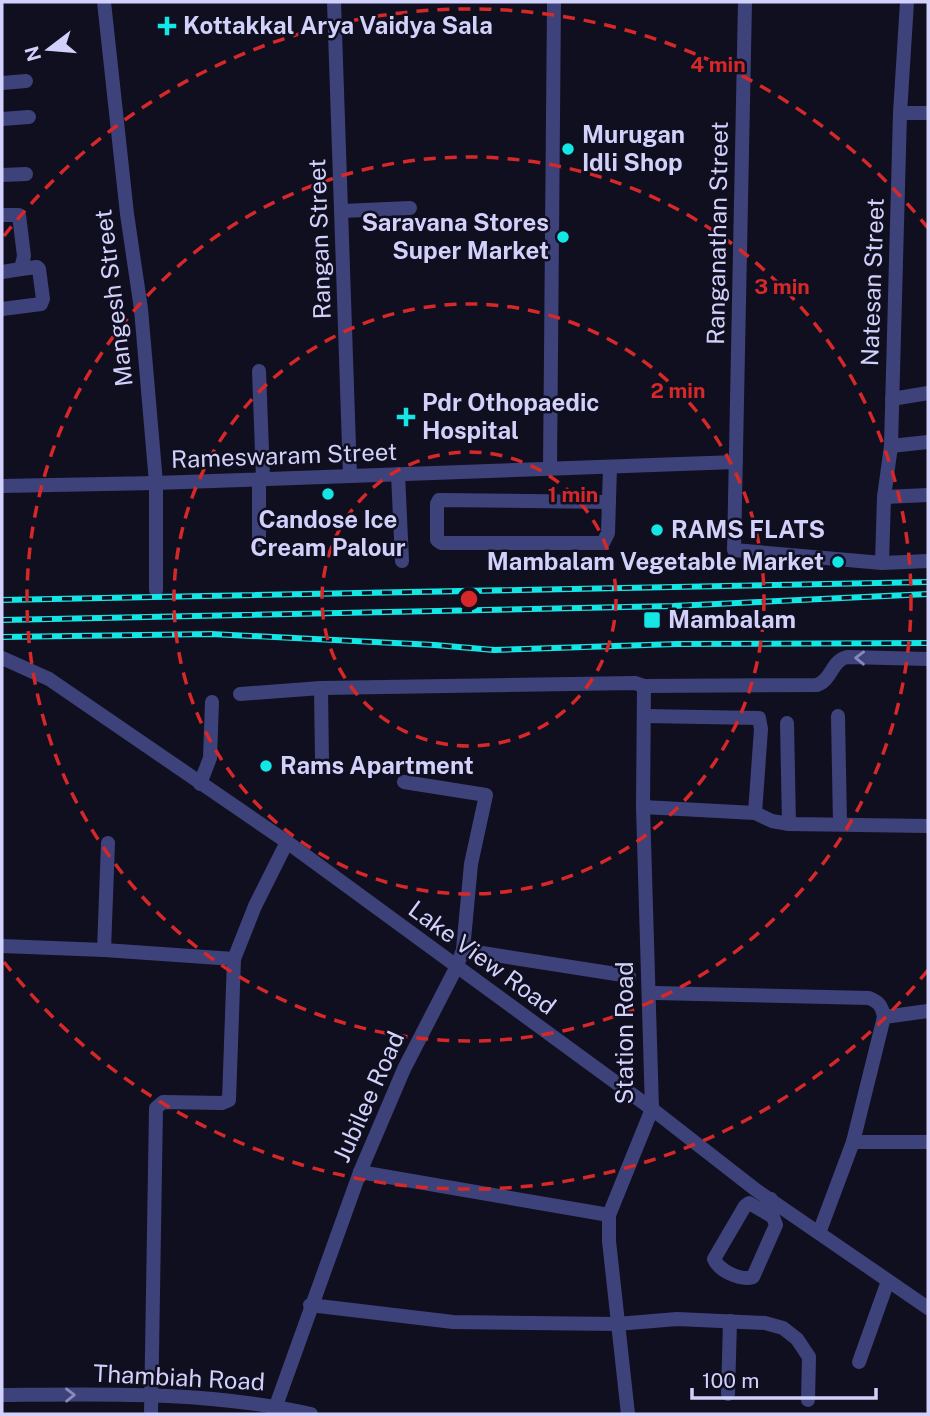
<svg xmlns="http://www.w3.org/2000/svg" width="930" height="1416" viewBox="0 0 930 1416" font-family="'Public Sans',sans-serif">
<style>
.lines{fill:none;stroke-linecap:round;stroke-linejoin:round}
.minor{stroke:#3e427b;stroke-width:14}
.rail-casing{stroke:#13e6e5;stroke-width:6}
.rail{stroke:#100f20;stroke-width:3.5;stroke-dasharray:10;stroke-linecap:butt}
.oneway{stroke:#888abb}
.ring{fill:none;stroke:#d62828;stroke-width:3.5;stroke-dasharray:12 9}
.poi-dot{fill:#13e6e5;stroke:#100f20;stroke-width:2.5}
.labels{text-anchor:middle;stroke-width:5;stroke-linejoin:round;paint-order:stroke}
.poi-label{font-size:24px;font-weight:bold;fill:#d2d1fb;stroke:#100f20;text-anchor:start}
.street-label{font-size:24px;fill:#d2d1fb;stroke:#100f20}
.centre{fill:#d62828;stroke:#100f20;stroke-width:3.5}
.ring-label{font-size:21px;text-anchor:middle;font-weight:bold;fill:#d62828;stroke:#100f20;stroke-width:5;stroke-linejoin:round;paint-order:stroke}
</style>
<rect width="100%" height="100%" fill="#100f20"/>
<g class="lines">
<g class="minor">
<polyline points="104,2 127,214 141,309 156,483 156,590"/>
<polyline points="334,2 350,476"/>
<polyline points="745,2 734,550 882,563 928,561"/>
<polyline points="2,83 26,81"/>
<polyline points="900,113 928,113"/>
<polyline points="2,119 29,117"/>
<polyline points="2,175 26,174"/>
<polyline points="342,211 410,208"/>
<polyline points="2,215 19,215 24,256 21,269 2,272"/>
<polyline points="2,309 41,304 43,299 39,269 37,267 21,269"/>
<polyline points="259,371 263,478"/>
<polyline points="892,399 928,393"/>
<polyline points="891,446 928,442"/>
<polyline points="550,469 554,2"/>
<polyline points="398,474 402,561"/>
<polyline points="259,479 259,540"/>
<polyline points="2,486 156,483 736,462"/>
<polyline points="884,497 928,495"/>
<polyline points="609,502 439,500 437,504 437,540 441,543 603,543 608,533 610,467"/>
<polyline points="882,563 884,497 891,446 900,113 907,2"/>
<polyline points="2,658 49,679 287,842 652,1109 756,1190 928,1308"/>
<polyline points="321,688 322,761"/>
<path d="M 240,694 L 321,688 L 635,683 L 644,686 L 817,685 C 832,680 831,661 847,657 L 928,659"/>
<polyline points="644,716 759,718 761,729 755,813"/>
<polyline points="838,716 840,824"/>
<polyline points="787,723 789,824"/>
<polyline points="200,784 210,758 212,702"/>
<polyline points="643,807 755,813 772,821 789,824 928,826"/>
<polyline points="2,946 104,950 234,959"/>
<polyline points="104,950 108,843"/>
<polyline points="463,950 629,976"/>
<path d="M 655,993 L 869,998 C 879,1002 882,1006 884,1017 L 928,1011"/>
<polyline points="853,1142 928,1142"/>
<polyline points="360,1172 609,1215"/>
<path d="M 763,1211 L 773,1217 L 776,1225 L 753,1277 C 741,1281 719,1271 714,1259 L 745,1206 L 749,1203 L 763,1211 L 771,1199"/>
<polyline points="819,1233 853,1142 884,1017"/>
<polyline points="310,1305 453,1322 617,1324 677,1319 765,1323 783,1328 797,1339 809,1357 808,1400"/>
<polyline points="859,1362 888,1281"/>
<polyline points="728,1394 730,1321"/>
<path d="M 2,1395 C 105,1394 209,1391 311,1414"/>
<polyline points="151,1414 156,1108 163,1102 222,1103 229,1100 234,959 255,906 287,842"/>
<polyline points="273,1414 360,1172 404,1069 456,968 463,950 471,864 486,795 404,782"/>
<polyline points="628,1414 609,1241 609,1215 652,1109 643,807 644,686"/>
</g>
<defs>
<g id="rail">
<polyline points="2,600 928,582"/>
<polyline points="2,620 673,606 928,594"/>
<polyline points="2,637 211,634 435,645 494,650 677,644 928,643"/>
</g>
</defs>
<use href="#rail" class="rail-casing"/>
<use href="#rail" class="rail"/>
</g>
<defs><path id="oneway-chevron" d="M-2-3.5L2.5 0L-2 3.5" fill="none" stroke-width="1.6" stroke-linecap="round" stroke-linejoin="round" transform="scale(1.75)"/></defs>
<g class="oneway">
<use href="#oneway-chevron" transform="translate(860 658) rotate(-179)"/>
<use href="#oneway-chevron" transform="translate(70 1395) rotate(-1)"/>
</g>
<g class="ring">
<circle cx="469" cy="599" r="147"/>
<circle cx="469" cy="599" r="295"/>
<circle cx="469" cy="599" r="442"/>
<path d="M928 970A590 590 0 0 1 4 962M4 236A590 590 0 0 1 928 228"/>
</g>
<g class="poi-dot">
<path d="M163.5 15.5h7v7h7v7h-7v7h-7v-7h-7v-7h7z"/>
<circle cx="568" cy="149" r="7"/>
<circle cx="563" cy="237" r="7"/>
<path d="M402.5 406.5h7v7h7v7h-7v7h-7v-7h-7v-7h7z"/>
<circle cx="328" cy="494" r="7"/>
<circle cx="657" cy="530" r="7"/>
<circle cx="838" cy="562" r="7"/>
<rect x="643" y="611" width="18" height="18" rx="3.5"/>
<circle cx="266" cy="766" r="7"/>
</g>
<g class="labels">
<g class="poi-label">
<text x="183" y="34">Kottakkal Arya Vaidya Sala</text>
<text x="582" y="143">Murugan<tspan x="582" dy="28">Idli Shop</tspan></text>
<text x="549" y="231" text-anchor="end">Saravana Stores<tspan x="549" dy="28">Super Market</tspan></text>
<text x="422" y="411">Pdr Othopaedic<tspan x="422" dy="28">Hospital</tspan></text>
<text x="328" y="528" text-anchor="middle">Candose Ice<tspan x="328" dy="28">Cream Palour</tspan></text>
<text x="671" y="538">RAMS FLATS</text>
<text x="824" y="570" text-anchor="end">Mambalam Vegetable Market</text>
<text x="668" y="628">Mambalam</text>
<text x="280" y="774">Rams Apartment</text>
</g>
<g class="street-label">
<text transform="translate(718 233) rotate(-89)" y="8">Ranganathan Street</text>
<text transform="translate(320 239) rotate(-92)" y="8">Rangan Street</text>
<text transform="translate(873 282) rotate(-88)" y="8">Natesan Street</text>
<text transform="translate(114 298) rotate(-97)" y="8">Mangesh Street</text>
<text transform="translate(284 456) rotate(-2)" y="8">Rameswaram Street</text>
<text transform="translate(482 958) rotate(36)" y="8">Lake View Road</text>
<text transform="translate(625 1033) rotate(-90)" y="8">Station Road</text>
<text transform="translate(369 1097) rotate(-66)" y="8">Jubilee Road</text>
<text transform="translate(179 1378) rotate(3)" y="8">Thambiah Road</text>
</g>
</g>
<circle cx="469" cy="599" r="10" class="centre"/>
<g class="ring-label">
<text x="718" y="72">4 min</text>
<text x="782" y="294">3 min</text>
<text x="678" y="398">2 min</text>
<text x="573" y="502">1 min</text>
</g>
<rect width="930" height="1416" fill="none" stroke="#d2d1fb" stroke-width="7"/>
<g transform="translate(49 49) rotate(254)" stroke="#100f20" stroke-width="5" paint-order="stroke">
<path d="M0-5L12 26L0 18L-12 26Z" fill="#d2d1fb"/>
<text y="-10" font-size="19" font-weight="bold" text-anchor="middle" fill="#d2d1fb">N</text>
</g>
<path d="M692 1388v10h184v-10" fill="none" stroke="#d2d1fb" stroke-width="3.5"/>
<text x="702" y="1388" font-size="21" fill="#d2d1fb" stroke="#100f20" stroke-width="5" paint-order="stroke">100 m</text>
</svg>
